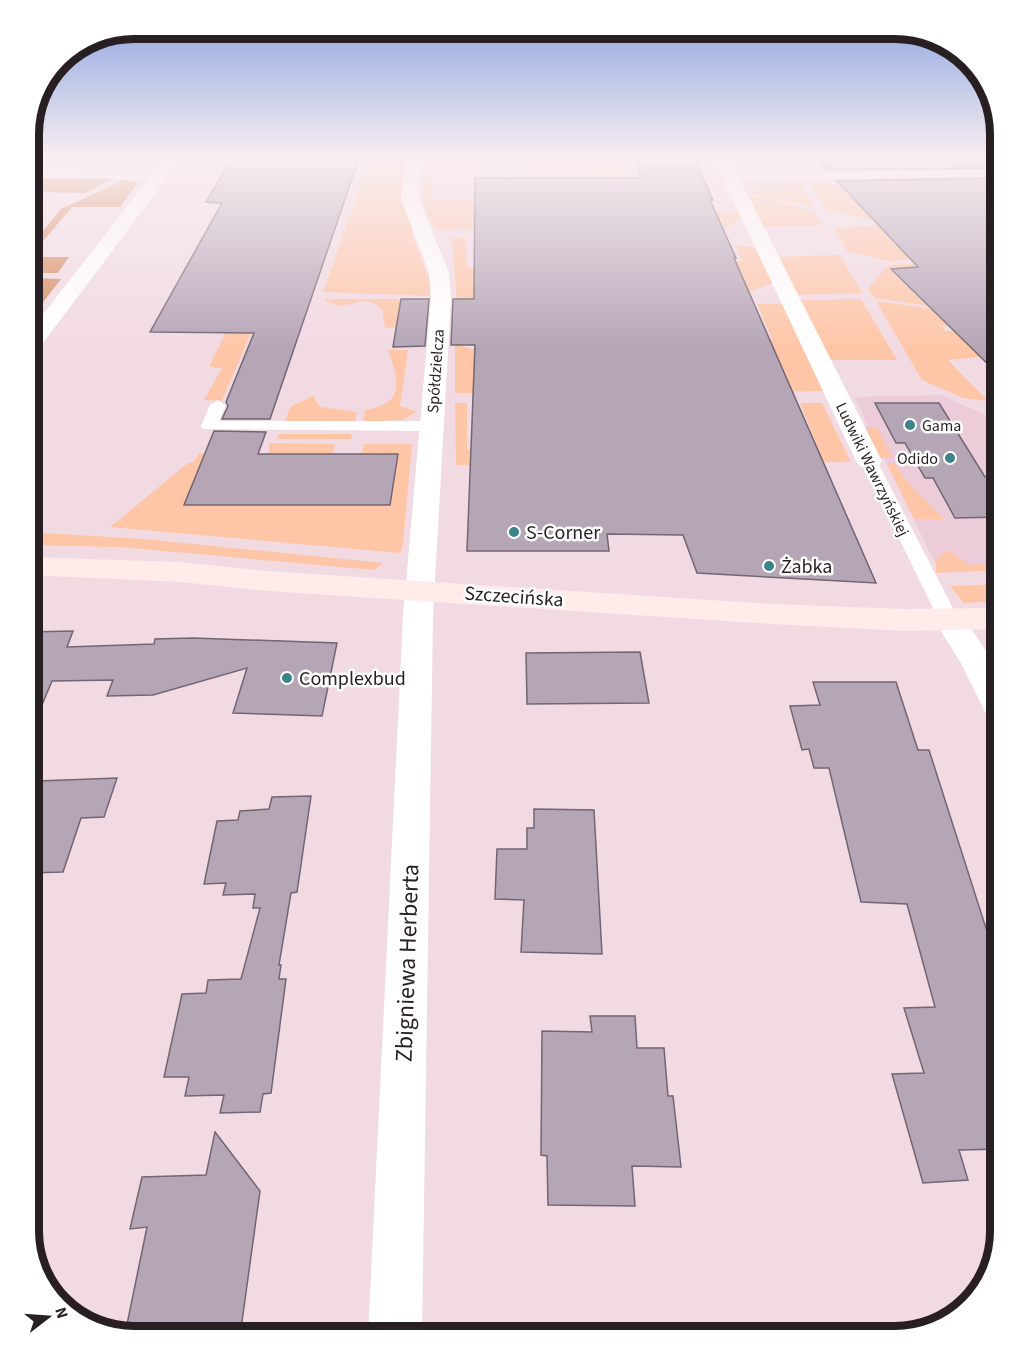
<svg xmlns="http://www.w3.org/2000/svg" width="1029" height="1365" viewBox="0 0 1029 1365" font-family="'Source Sans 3',sans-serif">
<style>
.built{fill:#ecccd9}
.green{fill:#fec6a7}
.forest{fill:#d58859}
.building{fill:#b5a6b6;stroke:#736574;stroke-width:1.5}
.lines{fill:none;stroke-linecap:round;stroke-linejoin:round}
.lane{fill:#fff;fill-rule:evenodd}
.street{fill:#fff;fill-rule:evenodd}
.secondary{fill:#feebea;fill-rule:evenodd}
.poi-dot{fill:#3c838c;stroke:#fff;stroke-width:2}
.labels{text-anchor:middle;stroke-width:5;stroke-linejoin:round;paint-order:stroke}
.far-street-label{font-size:16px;fill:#271f22;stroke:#fff}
.far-poi-label{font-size:16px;fill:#271f22;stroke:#fff;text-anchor:start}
.poi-label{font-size:20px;fill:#271f22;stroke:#fff;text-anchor:start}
.street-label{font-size:20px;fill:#271f22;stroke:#fff}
.near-street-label{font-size:24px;fill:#271f22;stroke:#fff}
.rim{fill:none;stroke:#271f22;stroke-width:8}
</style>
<rect width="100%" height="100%" fill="#f2dae3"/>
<polygon class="built" points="942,395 1000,422 1000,570 940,573 854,397"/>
<g class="green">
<polygon points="370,158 407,158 402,185 415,243 430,281 430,296 323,292"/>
<path d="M 622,158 L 635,212 L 738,212 L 741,218 L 728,226 L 435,229 C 423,208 421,202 425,178 L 433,178 L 431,200 L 616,199 L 611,176 L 589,176 L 588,172 L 531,172 L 529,161 L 461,161 L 460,170 L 470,170 L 470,173 L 425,173 L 427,160 Z"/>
<polygon points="1000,179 1000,190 853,199 872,220 825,209 809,184"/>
<polygon points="801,184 814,207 750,193 755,191 753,188 742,187 741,185"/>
<polygon points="744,194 814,211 822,225 760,227"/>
<polygon points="901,225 980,254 889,261 847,251 834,228"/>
<polygon points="452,238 465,238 467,267 742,261 735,245 755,248 773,283 730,299 457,300"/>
<polygon points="840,255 862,293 794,295 775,257"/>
<polygon points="922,263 925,265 890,269 919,297 1000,291 1000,313 996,309 996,324 942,326 945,331 1000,328 1000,355 948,360 988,401 963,398 922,380 876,301 932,309 936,307 874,298 868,288 888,266"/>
<polygon points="242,299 263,305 222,401 204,400 222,368 209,367"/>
<path d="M 326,299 L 401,299 L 420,328 L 385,328 L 382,309 C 364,295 357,305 339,306 C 336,306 330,303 326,301 Z"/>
<polygon points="861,299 897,360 828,360 797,300"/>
<polygon points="757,304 783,304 825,391 762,392 511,356 456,341 470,343 772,339"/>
<polygon points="455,344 508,359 512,393 455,393"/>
<path d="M 388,350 L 408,350 L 400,406 L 417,412 L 402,420 L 363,422 L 365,410 C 406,403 399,382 388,350 Z"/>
<polygon points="313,396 320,407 357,412 355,422 285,422 290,407"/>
<polygon points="455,403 467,403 467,450 817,446 800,403 822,403 851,462 456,465"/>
<polygon points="864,427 877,427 892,458 873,458"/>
<polygon points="279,434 352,434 351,439 277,439"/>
<polygon points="269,443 332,444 335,445 333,454 269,454"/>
<polygon points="364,444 412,444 403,544 400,553 110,527 188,463 194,462 199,453 205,454 185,505 390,505 398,455 365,454 361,457"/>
<polygon points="887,463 895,463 903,477 944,519 914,519"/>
<polygon points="29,532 143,539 383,563 374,570 120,547 29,545"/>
<polygon points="948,550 969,565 1000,563 1000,570 936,573 936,560"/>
<polygon points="1000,584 1000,601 964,603 950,586"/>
</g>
<g class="forest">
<polygon points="29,178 114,178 86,193 31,192 29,188 33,183 29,183"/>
<polygon points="124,180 138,182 120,207 72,207 32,254 29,253 29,248 61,209"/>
<polygon points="29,257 69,257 58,273 29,273"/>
<polygon points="29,278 61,279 40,306 29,306"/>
</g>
<g class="building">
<polygon points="232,158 359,158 270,419 222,419 228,406 226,402 254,333 150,332 222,203 206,202"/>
<polygon points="815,158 1000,158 1000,168 827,170"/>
<polygon points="637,163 696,163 713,200 710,200 736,258 734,258 876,583 697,573 683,535 607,534 609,551 467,551 475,345 451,345 453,299 474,299 475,178 641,178"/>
<polygon points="1000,178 1000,376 891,269 918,267 837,181"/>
<polygon points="401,299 429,299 425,346 393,347"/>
<polygon points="875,403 939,403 985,477 1000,477 1000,517 955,518 933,478 925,478 905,443 896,443"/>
<polygon points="214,431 266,432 258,454 398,454 390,505 184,505"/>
<polygon points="73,631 67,647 154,644 155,639 193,638 337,643 322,716 233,713 247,668 153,695 107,696 113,680 52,681 29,736 29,632"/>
<polygon points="640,652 649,703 527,704 526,653"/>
<polygon points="813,682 896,682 918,750 929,750 1000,972 1000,1149 959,1150 968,1180 923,1183 892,1074 924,1073 904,1008 935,1007 907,904 861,902 829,768 814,768 809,749 802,750 790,706 820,705"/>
<polygon points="117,778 104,817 81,818 63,872 29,873 29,803 38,781"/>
<polygon points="311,796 297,892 291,893 279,965 281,965 279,979 286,979 271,1093 263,1094 260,1112 220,1113 224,1095 185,1096 189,1077 164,1077 182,994 206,993 208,980 241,979 260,908 253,908 255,894 223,895 226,883 204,884 217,821 238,820 240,811 269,809 272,797"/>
<polygon points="534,809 594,810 602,954 521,952 524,900 495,899 497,849 527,849 527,828 534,828"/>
<polygon points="590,1016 635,1016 637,1048 664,1048 668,1096 673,1096 681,1167 632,1166 635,1206 548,1205 547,1156 541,1155 542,1031 592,1032"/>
<polygon points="215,1132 260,1191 240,1336 134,1336 125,1334 147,1227 130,1229 142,1177 206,1175"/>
</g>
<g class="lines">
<g class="lane">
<polygon points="1000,170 1000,176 729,180 724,177 729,174"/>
<polygon points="29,172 159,173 164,176 159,179 29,178"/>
<polygon points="218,400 226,405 219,421 431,421 439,426 431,431 203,429 201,426 210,405"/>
<polygon points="869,456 877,461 959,620 956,625 949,627 942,625 939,620 861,461"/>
</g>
<g class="street">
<polygon points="165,158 182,158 37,351 29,353 29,332"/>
<polygon points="405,158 421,158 419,199 449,273 451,298 433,616 422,1336 368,1336 403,616 431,298 429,273 401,199"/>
<polygon points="713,158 729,158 882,461 878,466 869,469 860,466 856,461"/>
<polygon points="949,609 960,612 988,654 1000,676 1000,722 988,718 962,665 934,620 938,612"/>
</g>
<polygon class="secondary" points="29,557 180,562 267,571 772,604 905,609 1000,608 1000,629 905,631 772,624 267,591 180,582 29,575"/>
</g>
<linearGradient id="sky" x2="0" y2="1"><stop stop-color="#86a0de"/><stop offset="0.45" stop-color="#f9eef2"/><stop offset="1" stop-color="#f9eef2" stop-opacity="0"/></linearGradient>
<rect width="1029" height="349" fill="url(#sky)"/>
<g class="poi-dot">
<circle cx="910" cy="425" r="6"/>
<circle cx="950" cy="458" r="6"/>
<circle cx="514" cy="532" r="6"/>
<circle cx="769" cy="566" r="6"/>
<circle cx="287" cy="678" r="6"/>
</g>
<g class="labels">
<g class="far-street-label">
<text transform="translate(435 371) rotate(-86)" y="6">Spółdzielcza</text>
<text transform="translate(873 469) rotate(64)" y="6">Ludwiki Wawrzyńskiej</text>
</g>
<g class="far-poi-label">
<text x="922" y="431">Gama</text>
<text x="938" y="464" text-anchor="end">Odido</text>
</g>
<g class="poi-label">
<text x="526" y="539">S-Corner</text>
<text x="781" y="573">Żabka</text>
<text x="299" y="685">Complexbud</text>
</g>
<g class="street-label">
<text transform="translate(514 596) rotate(4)" y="7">Szczecińska</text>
</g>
<g class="near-street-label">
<text transform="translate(407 963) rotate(-88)" y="8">Zbigniewa Herberta</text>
</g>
</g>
<path d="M0 0H1029V1365H0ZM134 39H895A95 95 0 0 1 990 134V1231A95 95 0 0 1 895 1326H134A95 95 0 0 1 39 1231V134A95 95 0 0 1 134 39Z" fill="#fff" fill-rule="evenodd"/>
<path class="rim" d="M134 39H895A95 95 0 0 1 990 134V1231A95 95 0 0 1 895 1326H134A95 95 0 0 1 39 1231V134A95 95 0 0 1 134 39Z"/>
<g transform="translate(48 1317) rotate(73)" stroke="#ffffff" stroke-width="4.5" paint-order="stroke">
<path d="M0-4.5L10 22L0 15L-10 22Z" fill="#271f22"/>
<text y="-9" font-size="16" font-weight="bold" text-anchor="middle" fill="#271f22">N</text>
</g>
</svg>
